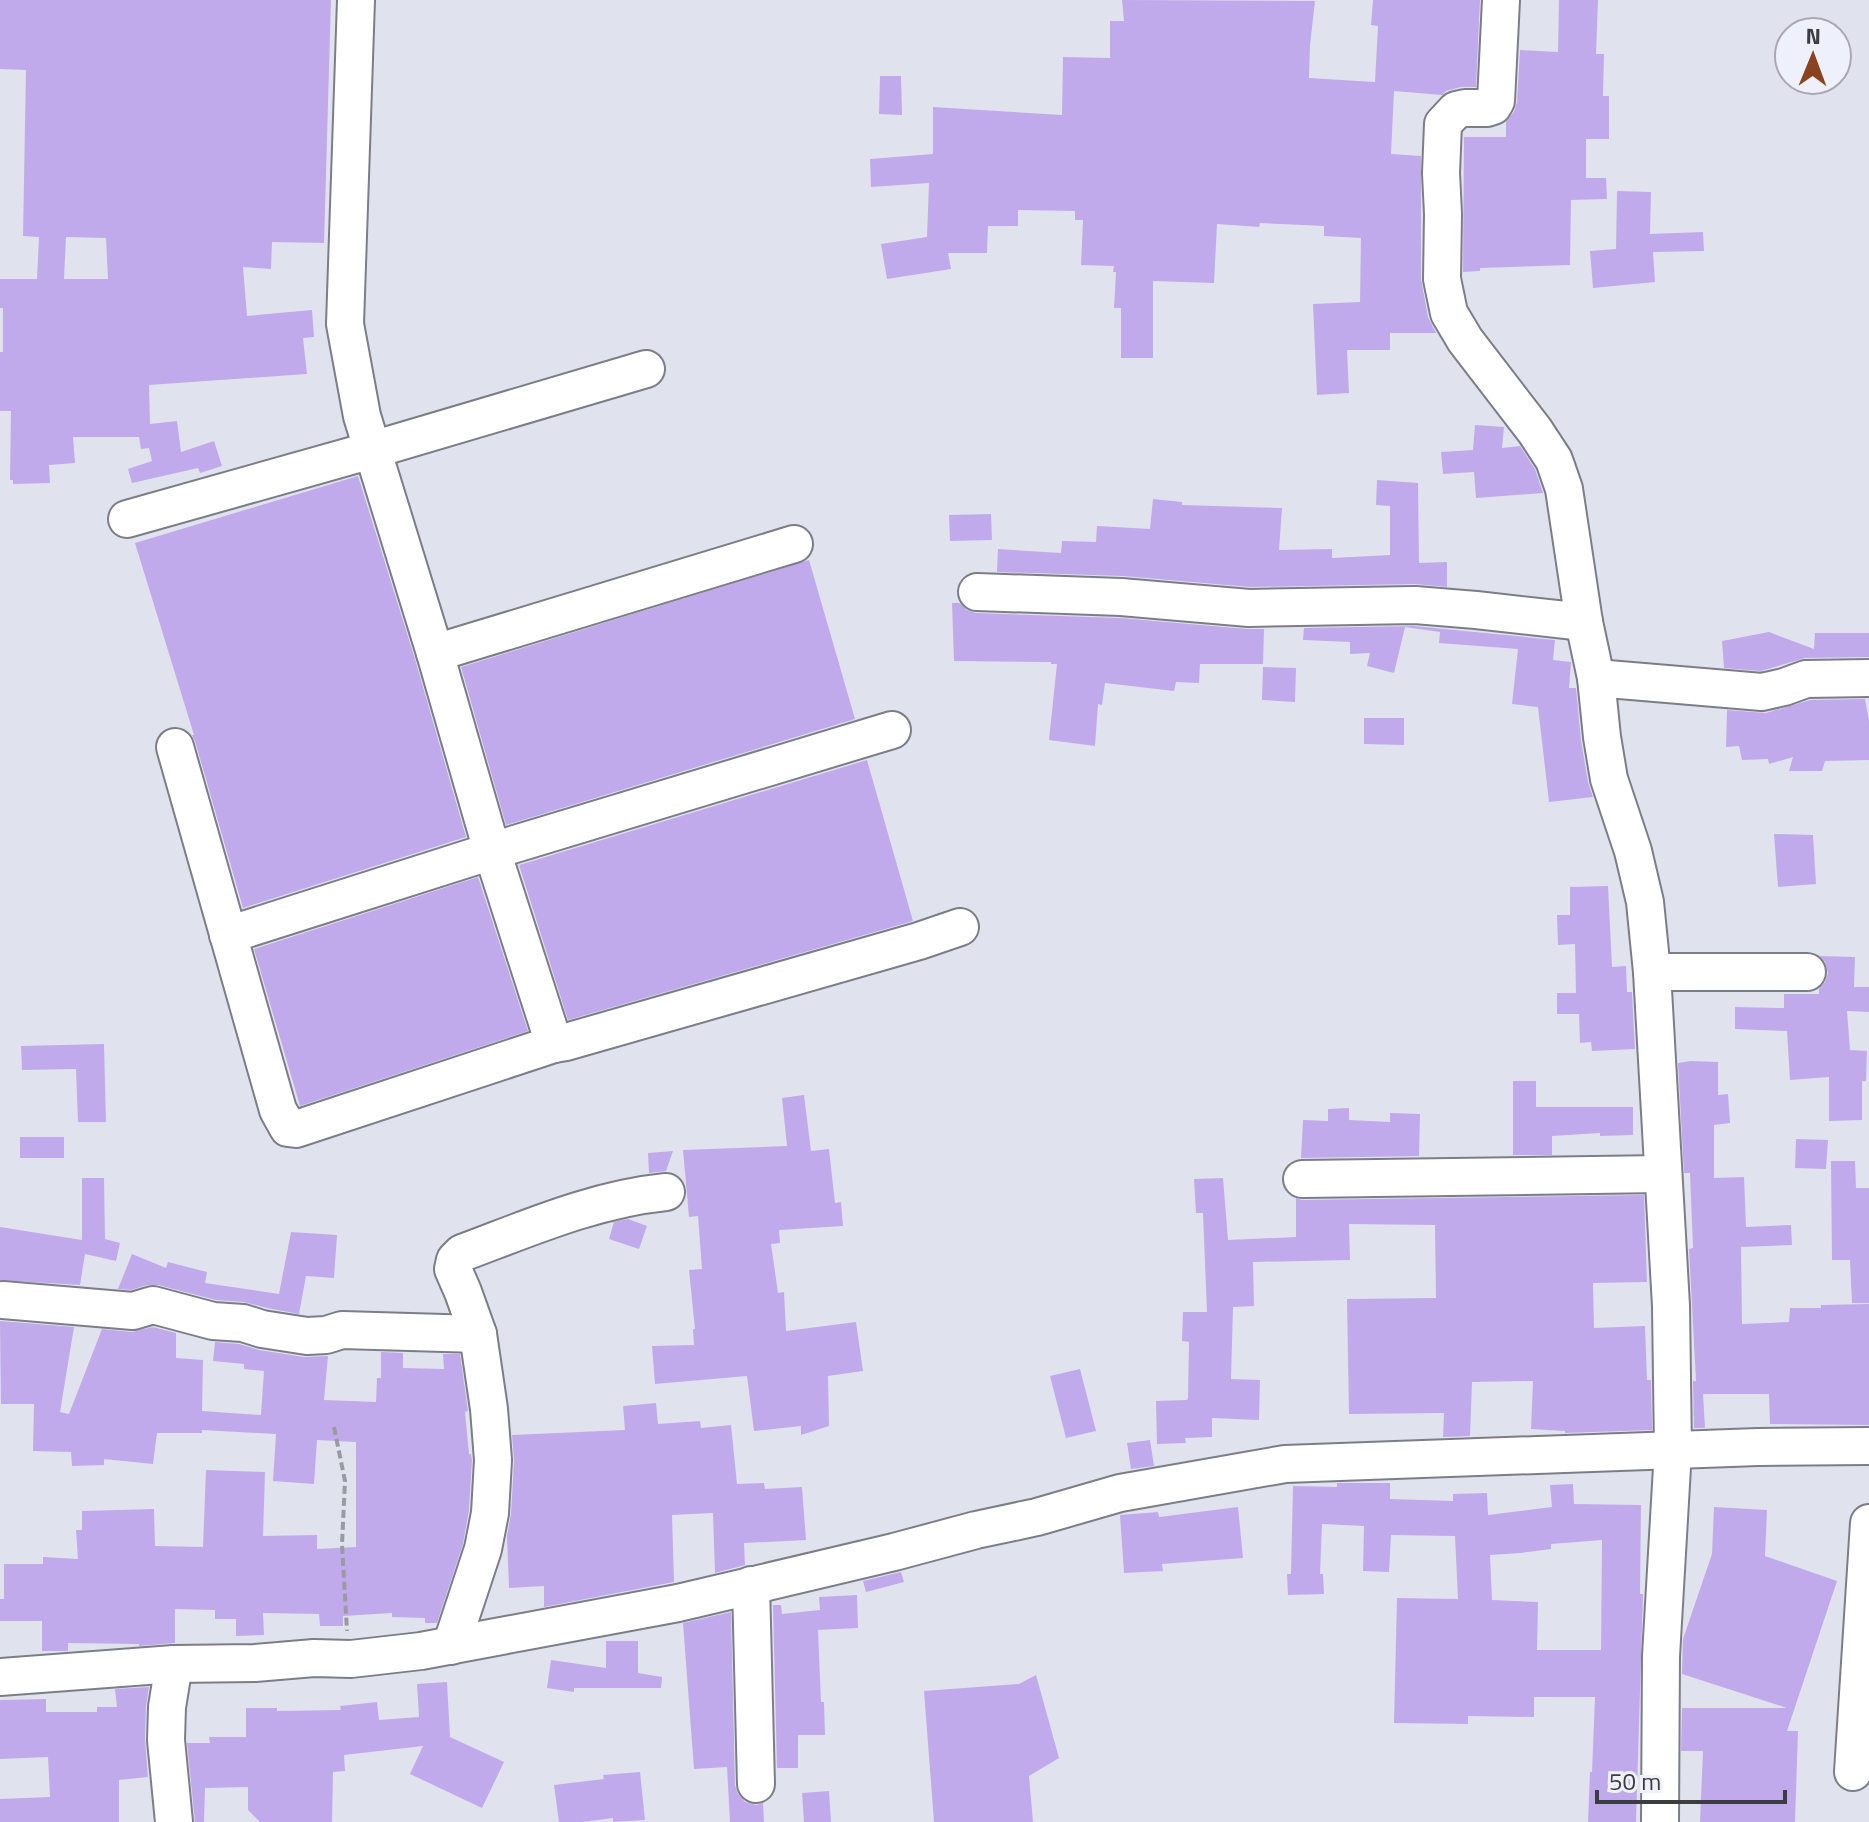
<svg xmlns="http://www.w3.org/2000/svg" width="1869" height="1822" viewBox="0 0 1869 1822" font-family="'Titillium Web',sans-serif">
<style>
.building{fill:#c1aaeb;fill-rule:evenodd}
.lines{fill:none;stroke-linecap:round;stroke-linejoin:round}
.minor-casing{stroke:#7c7e87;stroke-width:40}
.path{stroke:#999ba3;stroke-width:4;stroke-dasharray:8 4;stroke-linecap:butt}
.minor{stroke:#fff;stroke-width:36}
</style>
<rect width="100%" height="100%" fill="#e0e3ed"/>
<g class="building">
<path d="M 0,0 L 331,0 L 324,243 L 272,242 L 271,269 L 243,267 L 247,316 L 312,310 L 314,337 L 303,338 L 307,374 L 149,385 L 150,424 L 177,421 L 181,452 L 214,441 L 222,466 L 200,473 L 198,468 L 132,483 L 128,469 L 152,461 L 149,448 L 141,449 L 139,437 L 73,437 L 75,463 L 49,465 L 50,483 L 13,484 L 13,480 L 10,480 L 11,411 L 0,411 L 0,352 L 3,352 L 3,308 L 0,308 L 0,279 L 37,279 L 39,237 L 23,236 L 26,70 L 0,69 ZM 66,237 L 106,238 L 108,279 L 64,279 Z"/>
<polygon points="1122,0 1315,1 1310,45 1309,78 1375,82 1378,26 1371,25 1373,0 1480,0 1476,87 1461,87 1446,91 1442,95 1394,91 1391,154 1421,156 1421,279 1428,317 1436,333 1390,333 1390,350 1347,350 1349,393 1317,395 1313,304 1360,302 1361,238 1324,236 1324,226 1260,223 1259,227 1217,224 1214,283 1153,281 1153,358 1121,358 1121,308 1114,308 1116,272 1113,272 1114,266 1081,265 1083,220 1075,220 1075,211 1018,210 1018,226 988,226 987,253 948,253 951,269 887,279 881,244 927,237 929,183 871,187 870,159 933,154 933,107 1062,115 1063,57 1110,58 1110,21 1124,21"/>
<polygon points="1559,0 1598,0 1596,54 1604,54 1603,96 1609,96 1609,139 1586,139 1586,178 1606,178 1607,199 1571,200 1570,265 1480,268 1480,271 1463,272 1464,137 1506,137 1506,121 1514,112 1517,102 1520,50 1558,52"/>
<polygon points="880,76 901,76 902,115 879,114"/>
<polygon points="1617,191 1651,192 1650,234 1703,232 1704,251 1653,252 1655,282 1593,288 1590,251 1616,249"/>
<polygon points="1475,425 1504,427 1502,448 1520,446 1535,469 1543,493 1476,498 1474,472 1443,474 1441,452 1473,450"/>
<polygon points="358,476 415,659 466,837 243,908 195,741 192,735 194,735 135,543"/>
<polygon points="1377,480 1418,483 1419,563 1447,562 1447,587 1415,584 1250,587 1123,576 997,572 998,549 1061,553 1062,541 1096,542 1097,526 1150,529 1153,499 1182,502 1182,505 1282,508 1279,550 1332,549 1332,558 1390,555 1390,506 1376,505"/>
<polygon points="991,514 992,540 950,541 949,515"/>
<polygon points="809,560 855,719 506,825 461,667"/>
<polygon points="952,603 959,603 967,610 976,613 1120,618 1247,629 1264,629 1263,664 1200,664 1199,683 1176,682 1174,691 1105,683 1102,705 1098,704 1095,746 1049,740 1057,664 1051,664 1051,662 954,661"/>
<polygon points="1414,626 1555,640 1553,660 1571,662 1569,688 1576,688 1581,740 1588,782 1593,797 1549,802 1538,707 1512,704 1518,649 1439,643 1440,632 1405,627 1394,673 1367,666 1370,653 1350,654 1350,642 1303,640 1304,628"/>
<polygon points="1769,632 1814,649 1815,633 1869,633 1869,657 1805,658 1761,671 1724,668 1722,641"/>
<polygon points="1263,667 1296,668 1295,702 1262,700"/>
<polygon points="1865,699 1869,721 1869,760 1825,761 1822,771 1789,771 1793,757 1769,764 1768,759 1742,760 1739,746 1726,747 1727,710 1766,713 1810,700"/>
<polygon points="1364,718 1404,718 1404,745 1364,744"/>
<polygon points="867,760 913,921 568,1020 519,865"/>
<polygon points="1774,834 1813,835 1816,884 1778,887"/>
<polygon points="478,877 528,1031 300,1106 254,949"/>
<polygon points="1608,886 1612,967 1626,966 1627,992 1632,992 1635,1049 1592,1051 1591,1042 1580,1043 1579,1014 1557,1014 1557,993 1576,993 1575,944 1558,945 1557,915 1570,915 1570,887"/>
<polygon points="1820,956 1855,957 1854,987 1869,987 1869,1012 1847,1011 1850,1050 1867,1051 1866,1081 1862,1081 1862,1120 1829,1121 1829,1077 1790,1080 1787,1031 1735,1029 1735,1007 1784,1008 1784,994 1819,994 1819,989 1825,982 1828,973 1825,962"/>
<polygon points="104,1044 106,1122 78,1122 76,1069 22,1070 21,1046"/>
<polygon points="1691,1061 1718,1062 1718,1095 1728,1094 1730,1123 1714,1125 1714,1178 1744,1177 1746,1227 1791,1225 1792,1245 1741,1247 1742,1324 1789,1322 1790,1308 1821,1308 1821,1305 1869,1304 1869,1425 1770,1424 1769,1394 1703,1394 1705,1428 1694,1428 1693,1381 1696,1381 1689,1249 1693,1248 1690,1173 1684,1173 1678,1063"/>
<polygon points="1513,1081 1536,1081 1536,1107 1633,1107 1633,1135 1600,1136 1600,1133 1552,1136 1552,1155 1513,1155"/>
<polygon points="804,1095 811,1151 829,1149 835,1203 841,1202 843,1226 779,1230 780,1243 771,1244 778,1293 784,1292 786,1331 856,1322 863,1371 828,1376 829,1426 801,1435 801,1426 754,1431 747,1376 655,1384 652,1346 694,1345 693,1329 695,1329 689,1270 702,1269 698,1216 689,1217 683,1150 787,1146 782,1098"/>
<polygon points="1349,1108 1349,1120 1390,1122 1390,1113 1420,1114 1419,1156 1301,1158 1303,1120 1328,1121 1328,1109"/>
<rect x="20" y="1137" width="44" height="21"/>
<polygon points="1796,1139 1828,1140 1826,1169 1795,1168"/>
<polygon points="673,1151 666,1171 649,1173 648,1153"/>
<polygon points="1831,1161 1855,1161 1856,1188 1869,1188 1869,1303 1852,1303 1850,1260 1832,1260"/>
<polygon points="82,1178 104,1178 105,1239 120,1243 116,1261 85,1254 80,1285 0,1280 0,1227 82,1240"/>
<polygon points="1223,1178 1228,1240 1296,1237 1296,1198 1302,1200 1644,1195 1647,1282 1593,1283 1594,1328 1645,1326 1647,1380 1651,1380 1652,1430 1565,1433 1565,1431 1531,1429 1533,1381 1472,1382 1470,1436 1443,1437 1444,1413 1349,1414 1347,1299 1436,1298 1435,1225 1349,1224 1350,1260 1253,1262 1254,1306 1233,1307 1231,1379 1260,1380 1259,1420 1212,1418 1212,1437 1185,1438 1186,1443 1157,1444 1156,1401 1187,1400 1188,1398 1189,1342 1182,1341 1183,1312 1207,1312 1203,1213 1196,1213 1194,1179"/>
<polygon points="628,1219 647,1226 639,1249 609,1239 614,1222"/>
<polygon points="291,1232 337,1235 334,1278 306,1276 299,1314 267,1308 244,1302 216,1300 158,1285 147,1285 131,1290 118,1289 132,1254 166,1268 168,1262 207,1272 205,1283 279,1294"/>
<polygon points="0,1321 74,1327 60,1412 69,1414 102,1329 132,1332 153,1327 176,1333 176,1358 203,1360 202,1411 261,1415 264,1371 244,1369 244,1364 213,1361 215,1342 239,1344 259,1350 304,1357 328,1356 324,1400 376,1402 377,1378 381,1378 381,1352 403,1353 403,1368 444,1369 443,1354 460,1354 468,1411 465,1412 469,1454 471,1454 472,1460 469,1510 463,1544 437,1623 425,1623 425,1618 392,1617 392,1613 343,1616 343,1626 320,1626 319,1614 263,1613 264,1635 236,1636 236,1619 215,1619 215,1610 175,1609 175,1643 139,1646 139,1644 68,1643 68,1651 42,1651 42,1621 0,1621 0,1599 4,1599 4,1564 43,1564 43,1557 78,1559 76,1530 82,1530 82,1511 154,1509 155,1546 203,1547 206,1470 265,1472 263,1536 317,1535 317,1549 356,1547 356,1442 317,1440 314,1484 273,1481 276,1434 202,1430 202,1433 157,1433 153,1464 104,1459 104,1465 72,1466 71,1452 33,1451 34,1404 1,1404"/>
<polygon points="1080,1369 1096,1431 1066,1438 1050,1376"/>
<polygon points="656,1403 658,1424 700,1421 701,1428 731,1425 737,1484 764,1483 765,1489 802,1487 806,1540 744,1543 745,1565 715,1573 713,1513 672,1515 674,1582 544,1607 544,1586 509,1588 507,1536 511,1514 514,1461 512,1435 625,1430 623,1406"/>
<polygon points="1150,1440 1154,1466 1131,1469 1127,1443"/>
<path d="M 1337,1483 L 1390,1483 L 1390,1499 L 1453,1501 L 1453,1494 L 1487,1493 L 1488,1515 L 1552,1507 L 1550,1485 L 1573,1484 L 1574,1504 L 1641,1505 L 1640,1594 L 1643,1594 L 1636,1822 L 1588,1822 L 1590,1772 L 1592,1772 L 1595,1697 L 1534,1697 L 1534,1717 L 1468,1716 L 1468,1724 L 1394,1723 L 1397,1598 L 1458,1599 L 1455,1536 L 1391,1535 L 1389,1572 L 1363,1571 L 1364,1526 L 1322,1524 L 1320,1574 L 1323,1574 L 1324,1594 L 1288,1595 L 1287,1574 L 1291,1574 L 1293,1486 L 1337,1487 ZM 1602,1540 L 1601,1650 L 1537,1650 L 1538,1602 L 1492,1600 L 1490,1555 L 1521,1553 L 1551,1549 L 1551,1544 Z"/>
<polygon points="1238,1507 1243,1558 1162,1564 1163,1571 1124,1573 1120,1515 1158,1512 1159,1517"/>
<polygon points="1714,1507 1767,1510 1765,1556 1837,1581 1787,1731 1798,1731 1795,1822 1700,1822 1703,1751 1681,1751 1682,1708 1787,1708 1682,1674 1683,1639 1712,1554"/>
<polygon points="901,1572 904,1582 866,1592 863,1581"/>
<polygon points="857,1595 858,1628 818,1630 821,1702 824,1702 825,1735 798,1735 798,1768 777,1768 773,1605 781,1605 782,1614 820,1610 819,1597"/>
<polygon points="731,1612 735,1785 738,1794 745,1802 756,1805 763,1803 764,1822 730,1822 727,1767 694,1769 683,1623"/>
<polygon points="606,1641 638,1641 638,1673 662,1677 661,1688 574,1688 574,1692 547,1688 551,1660 606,1668"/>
<polygon points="1036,1675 1059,1758 1029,1776 1033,1822 934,1822 924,1691 1019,1684"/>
<polygon points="447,1682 450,1737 504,1762 482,1808 410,1774 423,1746 344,1755 345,1771 333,1772 332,1822 260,1822 248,1810 248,1787 205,1788 204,1822 195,1822 187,1743 210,1743 209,1737 246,1737 246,1708 277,1708 277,1711 341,1710 340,1706 377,1702 379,1720 419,1717 417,1684"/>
<polygon points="149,1687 146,1706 145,1739 148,1777 119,1780 119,1822 0,1822 0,1799 50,1797 48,1757 0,1759 0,1700 46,1699 46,1712 97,1712 97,1707 117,1707 115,1689"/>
<polygon points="640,1772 645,1820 613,1822 613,1818 583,1822 559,1822 554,1785 604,1779 603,1775"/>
<polygon points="829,1791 831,1822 804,1822 802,1793"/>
</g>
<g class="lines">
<defs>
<g id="minor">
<polyline points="356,0 345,324 362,416 435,653 492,851 554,1044"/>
<polyline points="1501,0 1496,101 1493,106 1487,108 1465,108 1456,110 1443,124 1441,173 1443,214 1442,279 1449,313 1465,340 1535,431 1554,460 1564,489 1584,622 1596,678 1602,737 1609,779 1633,851 1645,902 1652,972 1671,1306 1673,1450 1661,1656 1660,1822"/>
<polyline points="127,519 372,450 646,369"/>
<polyline points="977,592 1121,597 1249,608 1415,605 1476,610 1584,622"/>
<polyline points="435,653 794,544"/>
<polyline points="1596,678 1762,692 1784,687 1806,679 1869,678"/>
<polyline points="175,747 278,1110 288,1128 296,1129 554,1044 566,1042 919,941 960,927"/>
<polyline points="228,935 492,851 892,730"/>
<polyline points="1652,972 1807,972"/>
<polyline points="1302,1179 1662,1174"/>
<polyline points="3,1300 133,1311 153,1305 213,1321 243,1323 262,1329 307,1336 326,1335 342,1330 478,1334"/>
<polyline points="751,1585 756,1784"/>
<path d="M 451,1646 L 483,1549 L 490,1513 L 493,1460 L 489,1409 L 478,1334 L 463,1292 L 453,1269 L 455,1260 L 462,1253 C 529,1228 595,1199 666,1192"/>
<polyline points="0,1677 174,1664 255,1663 314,1658 351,1659 421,1651 678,1603 894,1552 976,1530 1037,1517 1120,1493 1285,1464 1758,1447 1869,1446"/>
<polyline points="1853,1772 1869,1523"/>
<polyline points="174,1822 166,1740 167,1707 174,1664"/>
</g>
</defs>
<use href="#minor" class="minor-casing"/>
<polyline class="path" points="334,1427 345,1481 342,1544 347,1631"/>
<use href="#minor" class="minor"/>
</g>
<g transform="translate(1813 56) rotate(1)"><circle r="38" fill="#eef0fb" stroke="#a7a8b1" stroke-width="2"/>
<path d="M0-6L14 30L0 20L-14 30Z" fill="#89431e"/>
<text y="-12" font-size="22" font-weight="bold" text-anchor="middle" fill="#3c3d41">N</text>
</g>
<path d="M1597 1790v12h188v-12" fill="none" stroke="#3c3d41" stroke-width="4"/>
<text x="1609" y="1790" font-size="24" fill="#3c3d41" stroke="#eef0fb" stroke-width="6" paint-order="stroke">50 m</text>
</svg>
